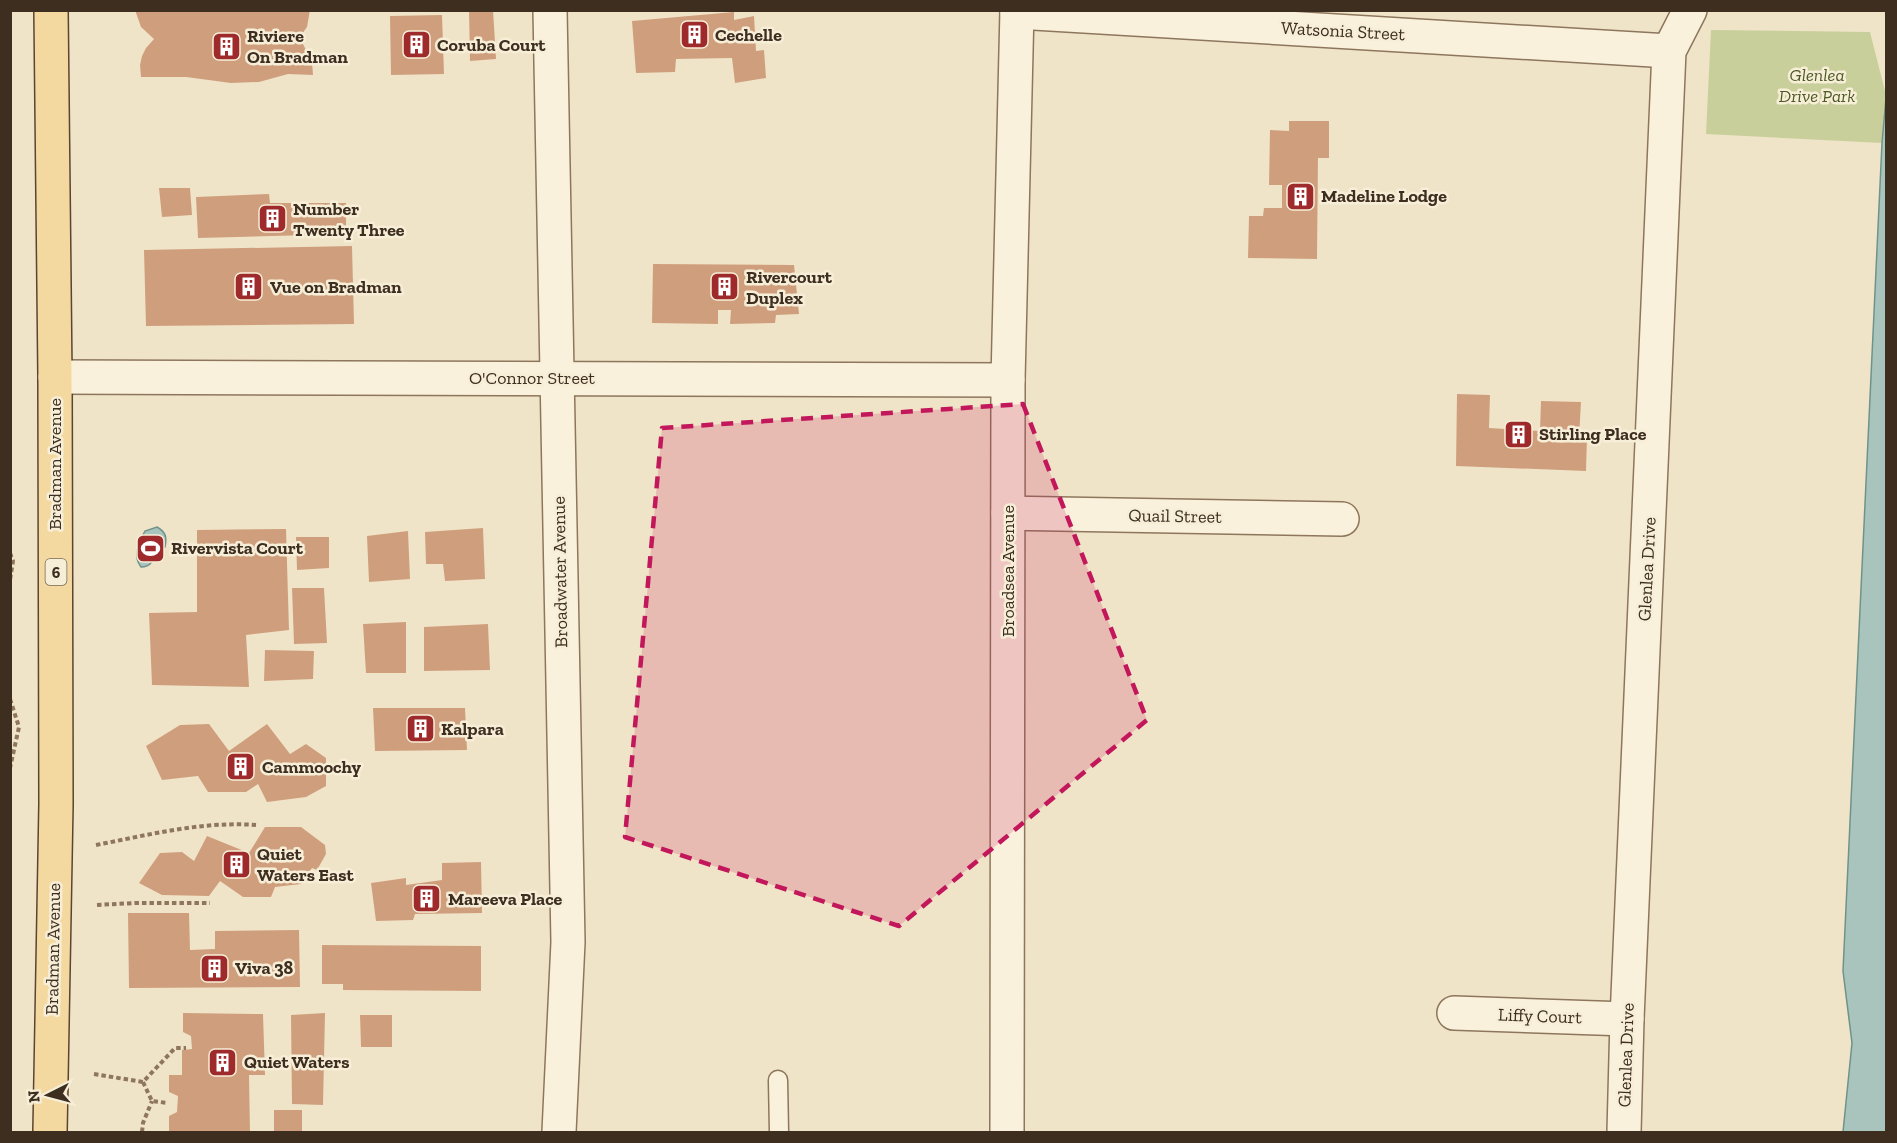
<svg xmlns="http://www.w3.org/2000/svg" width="1897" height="1143" viewBox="0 0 1897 1143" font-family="'Zilla Slab',serif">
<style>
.green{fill:#c9cf9b}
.water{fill:#a9c4bc;stroke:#6f938a;stroke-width:1.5}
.building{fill:#cf9f7d}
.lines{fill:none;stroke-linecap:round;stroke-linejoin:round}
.lane-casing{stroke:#8d765c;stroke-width:21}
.street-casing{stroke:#8d765c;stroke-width:36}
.primary-casing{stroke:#5b4430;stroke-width:36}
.path{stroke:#8d765c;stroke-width:4;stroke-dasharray:4.5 3;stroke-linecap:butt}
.lane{stroke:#faf1dc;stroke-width:18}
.street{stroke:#faf1dc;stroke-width:33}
.primary{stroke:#f3d9a0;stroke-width:33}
.marked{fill:#c2185b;fill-opacity:0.2;stroke:#c2185b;stroke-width:4.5;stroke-dasharray:12 8;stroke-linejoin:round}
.labels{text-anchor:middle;stroke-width:5;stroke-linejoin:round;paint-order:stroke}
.shield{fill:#f7eed8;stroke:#756857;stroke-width:1.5}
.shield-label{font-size:16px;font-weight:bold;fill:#3d2e20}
.street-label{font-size:18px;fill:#3d2e20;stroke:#f7eed8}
.poi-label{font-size:18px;font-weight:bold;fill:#3d2e20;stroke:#f7eed8;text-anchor:start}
.park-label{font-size:18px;font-style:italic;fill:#4d5a26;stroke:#f7eed8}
</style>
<rect width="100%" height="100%" fill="#f0e4c8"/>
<polygon class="green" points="1711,30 1870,32 1886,95 1882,143 1706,134"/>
<g class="water">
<polygon points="1886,98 1886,1132 1843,1132 1852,1043 1843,971 1882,143"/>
<path d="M 157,527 C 166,532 167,537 165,547 L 155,552 C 153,561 151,567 141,567 C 132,556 139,542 145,531 Z"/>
</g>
<g class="building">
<polygon points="135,10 310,10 307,27 297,41 303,44 312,62 313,75 288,74 259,82 231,83 186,77 141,77 140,65 142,56 146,48 154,39 141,27"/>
<polygon points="469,10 493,10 496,59 470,61"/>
<polygon points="734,12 734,20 754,16 756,51 764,50 766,78 735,83 732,58 676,59 675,72 636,73 632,21"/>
<polygon points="442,15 444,74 391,75 390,16"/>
<polygon points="1289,121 1329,121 1329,158 1318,158 1317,259 1248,258 1249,216 1263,216 1264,208 1282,208 1282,185 1269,185 1270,130 1289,131"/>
<polygon points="159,188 190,188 192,215 162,217"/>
<polygon points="269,194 270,203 346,203 346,234 198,238 196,197"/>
<polygon points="352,246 354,324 146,326 144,250"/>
<polygon points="653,264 794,265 799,314 776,315 775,323 730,324 731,310 718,310 718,324 652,323"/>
<polygon points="1457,394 1490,395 1489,428 1540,431 1541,401 1581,402 1579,438 1587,437 1586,471 1456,466"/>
<polygon points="483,528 485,579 445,581 443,564 426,564 425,532"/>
<polygon points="286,529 289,630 246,635 249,687 152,685 149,613 197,612 197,530"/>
<polygon points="408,531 410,579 369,582 367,536"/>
<polygon points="296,537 329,537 329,568 297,570"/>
<polygon points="292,588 324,588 327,643 294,644"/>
<polygon points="406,622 406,673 366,673 363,624"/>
<polygon points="488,624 490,670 424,671 424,627"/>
<polygon points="265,650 314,651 313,679 264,681"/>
<polygon points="373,708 465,708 467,750 375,751"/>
<polygon points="209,724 229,751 267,724 290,754 306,744 326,758 326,786 306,797 267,802 258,784 246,792 208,792 198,776 162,780 146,746 180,725"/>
<polygon points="265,827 301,827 325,845 326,854 317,870 312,868 301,884 275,887 271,897 243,897 220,881 209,896 162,895 139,883 160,853 182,852 194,861 207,836 249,853"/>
<polygon points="481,862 482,913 415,914 413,920 376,921 371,883 406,878 406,885 442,880 442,863"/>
<polygon points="128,913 189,913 190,950 215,949 215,931 299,930 300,987 129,988"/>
<polygon points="322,945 481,946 481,991 343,990 343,984 322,984"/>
<polygon points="183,1013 263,1014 265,1075 249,1075 250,1132 169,1132 169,1116 177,1112 178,1096 169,1092 169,1075 182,1075 182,1050 192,1049 191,1036 183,1032"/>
<polygon points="325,1013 323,1105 292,1104 291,1015"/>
<polygon points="360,1015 392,1015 392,1047 361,1047"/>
<rect x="274" y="1110" width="28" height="22"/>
</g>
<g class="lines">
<defs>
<polyline id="lane" points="778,1080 779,1132"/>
<g id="street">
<polyline points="550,10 568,942 559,1132"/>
<polyline points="1017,12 1669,51"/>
<polyline points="55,377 1008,380"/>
<polyline points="1008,513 1342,519"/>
<polyline points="1454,1013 1627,1019"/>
<polyline points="1007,1132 1008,380 1017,10"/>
<polyline points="1624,1132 1627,1019 1669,51 1690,10"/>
</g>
<polyline id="primary" points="50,1132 56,804 55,377 51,10"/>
</defs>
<use href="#lane" class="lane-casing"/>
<use href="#street" class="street-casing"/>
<use href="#primary" class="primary-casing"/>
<g class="path">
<polyline points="10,553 13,561 10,580"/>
<polyline points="10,699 19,727 10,768"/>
<path d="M 96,845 C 148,835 202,821 256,825"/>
<polyline points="97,905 135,903 210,903"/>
<polyline points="94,1074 143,1082 175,1048 186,1048"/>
<polyline points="143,1082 152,1101 168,1103"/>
<polyline points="142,1132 143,1123 152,1101"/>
</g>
<use href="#lane" class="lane"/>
<use href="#street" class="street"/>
<use href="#primary" class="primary"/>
</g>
<path class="marked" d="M 1023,404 L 1147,720 L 899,926 L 625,837 L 662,428 Z"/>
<defs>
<symbol id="building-square" viewBox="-11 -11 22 22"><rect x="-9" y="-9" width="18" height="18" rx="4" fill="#9e2a2b" stroke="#f7eed8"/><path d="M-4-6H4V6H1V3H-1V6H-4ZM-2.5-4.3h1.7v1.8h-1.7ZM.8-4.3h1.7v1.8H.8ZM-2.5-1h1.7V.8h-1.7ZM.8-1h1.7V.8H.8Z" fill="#fff"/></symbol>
<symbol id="stadium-square" viewBox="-11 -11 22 22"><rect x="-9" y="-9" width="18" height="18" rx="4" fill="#9e2a2b" stroke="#f7eed8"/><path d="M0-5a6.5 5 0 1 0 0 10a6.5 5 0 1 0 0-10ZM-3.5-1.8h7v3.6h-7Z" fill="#fff"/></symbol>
</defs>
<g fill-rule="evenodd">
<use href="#building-square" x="678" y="18" width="33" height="33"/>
<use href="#building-square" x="400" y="28" width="33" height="33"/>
<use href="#building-square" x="210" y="30" width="33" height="33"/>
<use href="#building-square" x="1284" y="180" width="33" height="33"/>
<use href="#building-square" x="256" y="202" width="33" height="33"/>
<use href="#building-square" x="232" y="270" width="33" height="33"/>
<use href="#building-square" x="708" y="270" width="33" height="33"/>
<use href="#building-square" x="1502" y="418" width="33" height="33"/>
<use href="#stadium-square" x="134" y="532" width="33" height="33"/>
<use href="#building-square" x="404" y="712" width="33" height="33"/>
<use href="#building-square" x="224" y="750" width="33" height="33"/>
<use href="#building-square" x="220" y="848" width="33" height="33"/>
<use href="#building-square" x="410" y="882" width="33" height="33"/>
<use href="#building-square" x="198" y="952" width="33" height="33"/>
<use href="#building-square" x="206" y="1046" width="33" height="33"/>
</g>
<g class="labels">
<rect class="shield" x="45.5" y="559" width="21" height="26" rx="4.5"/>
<g class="shield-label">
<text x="56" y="578">6</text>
</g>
<g class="street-label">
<text transform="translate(1343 31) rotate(3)" y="6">Watsonia Street</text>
<text x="532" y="384">O'Connor Street</text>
<text transform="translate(55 464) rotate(-90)" y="6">Bradman Avenue</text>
<text transform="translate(1175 516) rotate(1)" y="6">Quail Street</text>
<text transform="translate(1647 569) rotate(-87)" y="6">Glenlea Drive</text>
<text transform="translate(1008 571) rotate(-90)" y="6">Broadsea Avenue</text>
<text transform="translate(560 572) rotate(-91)" y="6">Broadwater Avenue</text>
<text transform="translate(53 949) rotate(-89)" y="6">Bradman Avenue</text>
<text transform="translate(1540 1016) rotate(2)" y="6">Liffy Court</text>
<text transform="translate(1626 1055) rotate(-88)" y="6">Glenlea Drive</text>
</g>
<g class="poi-label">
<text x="715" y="41">Cechelle</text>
<text x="247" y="42">Riviere<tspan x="247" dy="21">On Bradman</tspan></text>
<text x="437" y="51">Coruba Court</text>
<text x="1321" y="202">Madeline Lodge</text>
<text x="293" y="215">Number<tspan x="293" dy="21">Twenty Three</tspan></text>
<text x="746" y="283">Rivercourt<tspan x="746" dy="21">Duplex</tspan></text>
<text x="270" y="293">Vue on Bradman</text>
<text x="1539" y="440">Stirling Place</text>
<text x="171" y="554">Rivervista Court</text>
<text x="441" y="735">Kalpara</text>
<text x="262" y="773">Cammoochy</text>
<text x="257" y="860">Quiet<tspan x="257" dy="21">Waters East</tspan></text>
<text x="448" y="905">Mareeva Place</text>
<text x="235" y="974">Viva 38</text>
<text x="244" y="1068">Quiet Waters</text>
</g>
<g class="park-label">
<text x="1817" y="81">Glenlea<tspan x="1817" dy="21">Drive Park</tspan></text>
</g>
</g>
<rect width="1897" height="1143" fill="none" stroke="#3d2e20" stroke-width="24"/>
<g transform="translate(48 1095) rotate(264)" stroke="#f7eed8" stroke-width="4.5" paint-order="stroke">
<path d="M0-4.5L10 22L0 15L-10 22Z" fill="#3d2e20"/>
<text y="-9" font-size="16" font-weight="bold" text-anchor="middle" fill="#3d2e20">N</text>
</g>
</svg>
